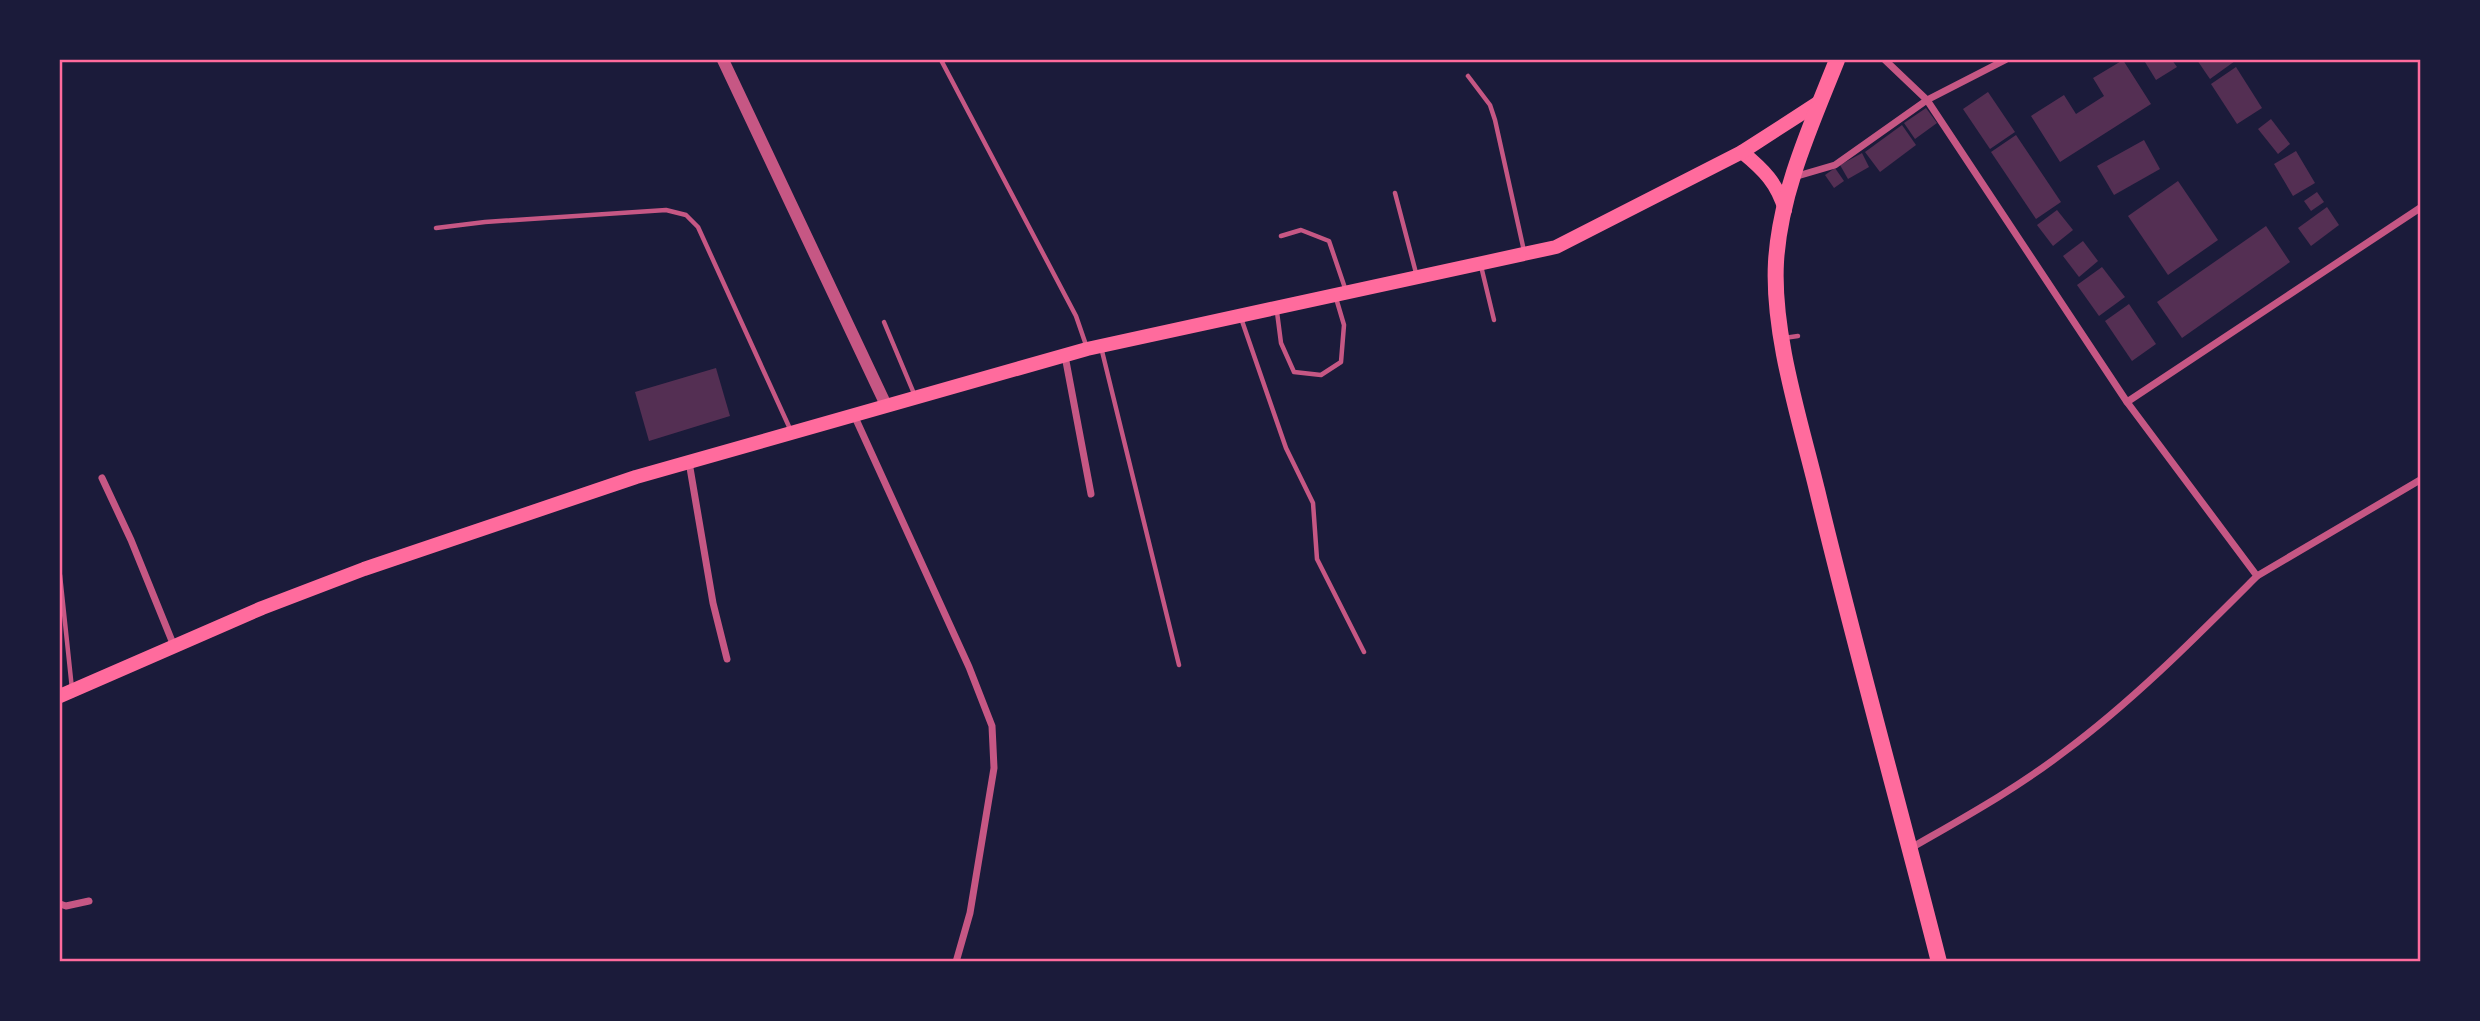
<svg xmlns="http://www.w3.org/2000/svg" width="2480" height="1021" viewBox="0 0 2480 1021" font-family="Overpass,sans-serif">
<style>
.building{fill:#542f53}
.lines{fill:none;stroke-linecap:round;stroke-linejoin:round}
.service{stroke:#c65784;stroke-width:4.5}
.minor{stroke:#c65784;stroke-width:7}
.tertiary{stroke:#c65784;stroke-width:12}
.secondary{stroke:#ff6b9d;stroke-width:14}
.primary{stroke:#ff6b9d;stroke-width:16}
.neatline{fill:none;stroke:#ff6b9d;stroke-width:2.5}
</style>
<rect width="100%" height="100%" fill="#1b1b3a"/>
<g class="building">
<polygon points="2123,60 2151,104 2060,162 2031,116 2064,95 2076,114 2104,96 2093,78"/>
<polygon points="2150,60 2172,60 2177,67 2156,80 2145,62"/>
<polygon points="2197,60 2234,60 2235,61 2210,79"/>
<polygon points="2236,67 2262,108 2237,124 2211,84"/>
<polygon points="1988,92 2015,132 1990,149 1963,109"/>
<polygon points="1926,108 1937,123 1915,139 1904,123"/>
<polygon points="2271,119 2290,144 2278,154 2258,129"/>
<polygon points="1902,125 1916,145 1880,172 1865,152"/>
<polygon points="2016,135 2061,202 2036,219 1991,152"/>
<polygon points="2144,140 2160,169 2114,195 2097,166"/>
<polygon points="2296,151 2315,183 2293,196 2274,164"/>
<polygon points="1862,153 1869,167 1848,179 1840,165"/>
<polygon points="1835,168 1844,181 1834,188 1825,175"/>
<polygon points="2178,181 2218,240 2168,275 2128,216"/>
<polygon points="2317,192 2324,202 2311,211 2304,201"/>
<polygon points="2327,207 2339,225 2311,246 2298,228"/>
<polygon points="2057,210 2073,230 2053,246 2037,225"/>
<polygon points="2266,226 2290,262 2182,338 2157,302"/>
<polygon points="2083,241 2098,261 2079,277 2063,256"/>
<polygon points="2102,267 2125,297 2099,316 2077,285"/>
<polygon points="2129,304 2156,344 2132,361 2105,321"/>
<polygon points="716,368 730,416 649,441 635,392"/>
</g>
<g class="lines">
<g class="service">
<polyline points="941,60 1076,316 1086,345"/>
<polyline points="1468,76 1490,105 1495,120 1524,251"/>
<polyline points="1395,193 1416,273"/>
<polyline points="436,228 485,222 666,210 686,215 698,227 791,431"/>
<polyline points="1281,236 1301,230 1329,241 1346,291"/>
<polyline points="1481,266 1494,320"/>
<polyline points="1277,312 1281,343 1294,372 1321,375 1341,362 1344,325 1336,298"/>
<polyline points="1241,318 1286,448 1313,503 1317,559 1364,652"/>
<polyline points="884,322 915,396"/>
<polyline points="1784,338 1798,336"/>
<polyline points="1101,347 1179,665"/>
<polyline points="60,575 72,689"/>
</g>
<g class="minor">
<path d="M 1885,60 L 1927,100 L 2127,402 L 2257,576 C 2196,637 2134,700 2064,752 C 2016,789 1963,818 1911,848"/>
<polyline points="1794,177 1835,165 1927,100 2005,60"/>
<polyline points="1065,356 1091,494"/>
<polyline points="2127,402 2420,208"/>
<polyline points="854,415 969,667 992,726 994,768 970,913 956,962"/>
<polyline points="689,462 713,603 727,659"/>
<polyline points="102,478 131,540 174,646"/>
<polyline points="2257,576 2420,480"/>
<polyline points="60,904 66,906 89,901"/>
</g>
<polyline class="tertiary" points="723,60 886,405"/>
<g class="secondary">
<path d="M 1742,152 C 1764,170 1777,183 1785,210"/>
<polyline points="60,696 262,608 364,569 636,477 1087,349 1556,247 1742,152 1821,101"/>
</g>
<path class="primary" d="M 1837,60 C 1812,123 1780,192 1776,262 C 1772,334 1800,420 1817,490 C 1855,648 1899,804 1939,962"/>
</g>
<rect width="2480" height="1021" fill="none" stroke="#1b1b3a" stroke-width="122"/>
<rect x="61" y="61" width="2358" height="899" class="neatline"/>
</svg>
